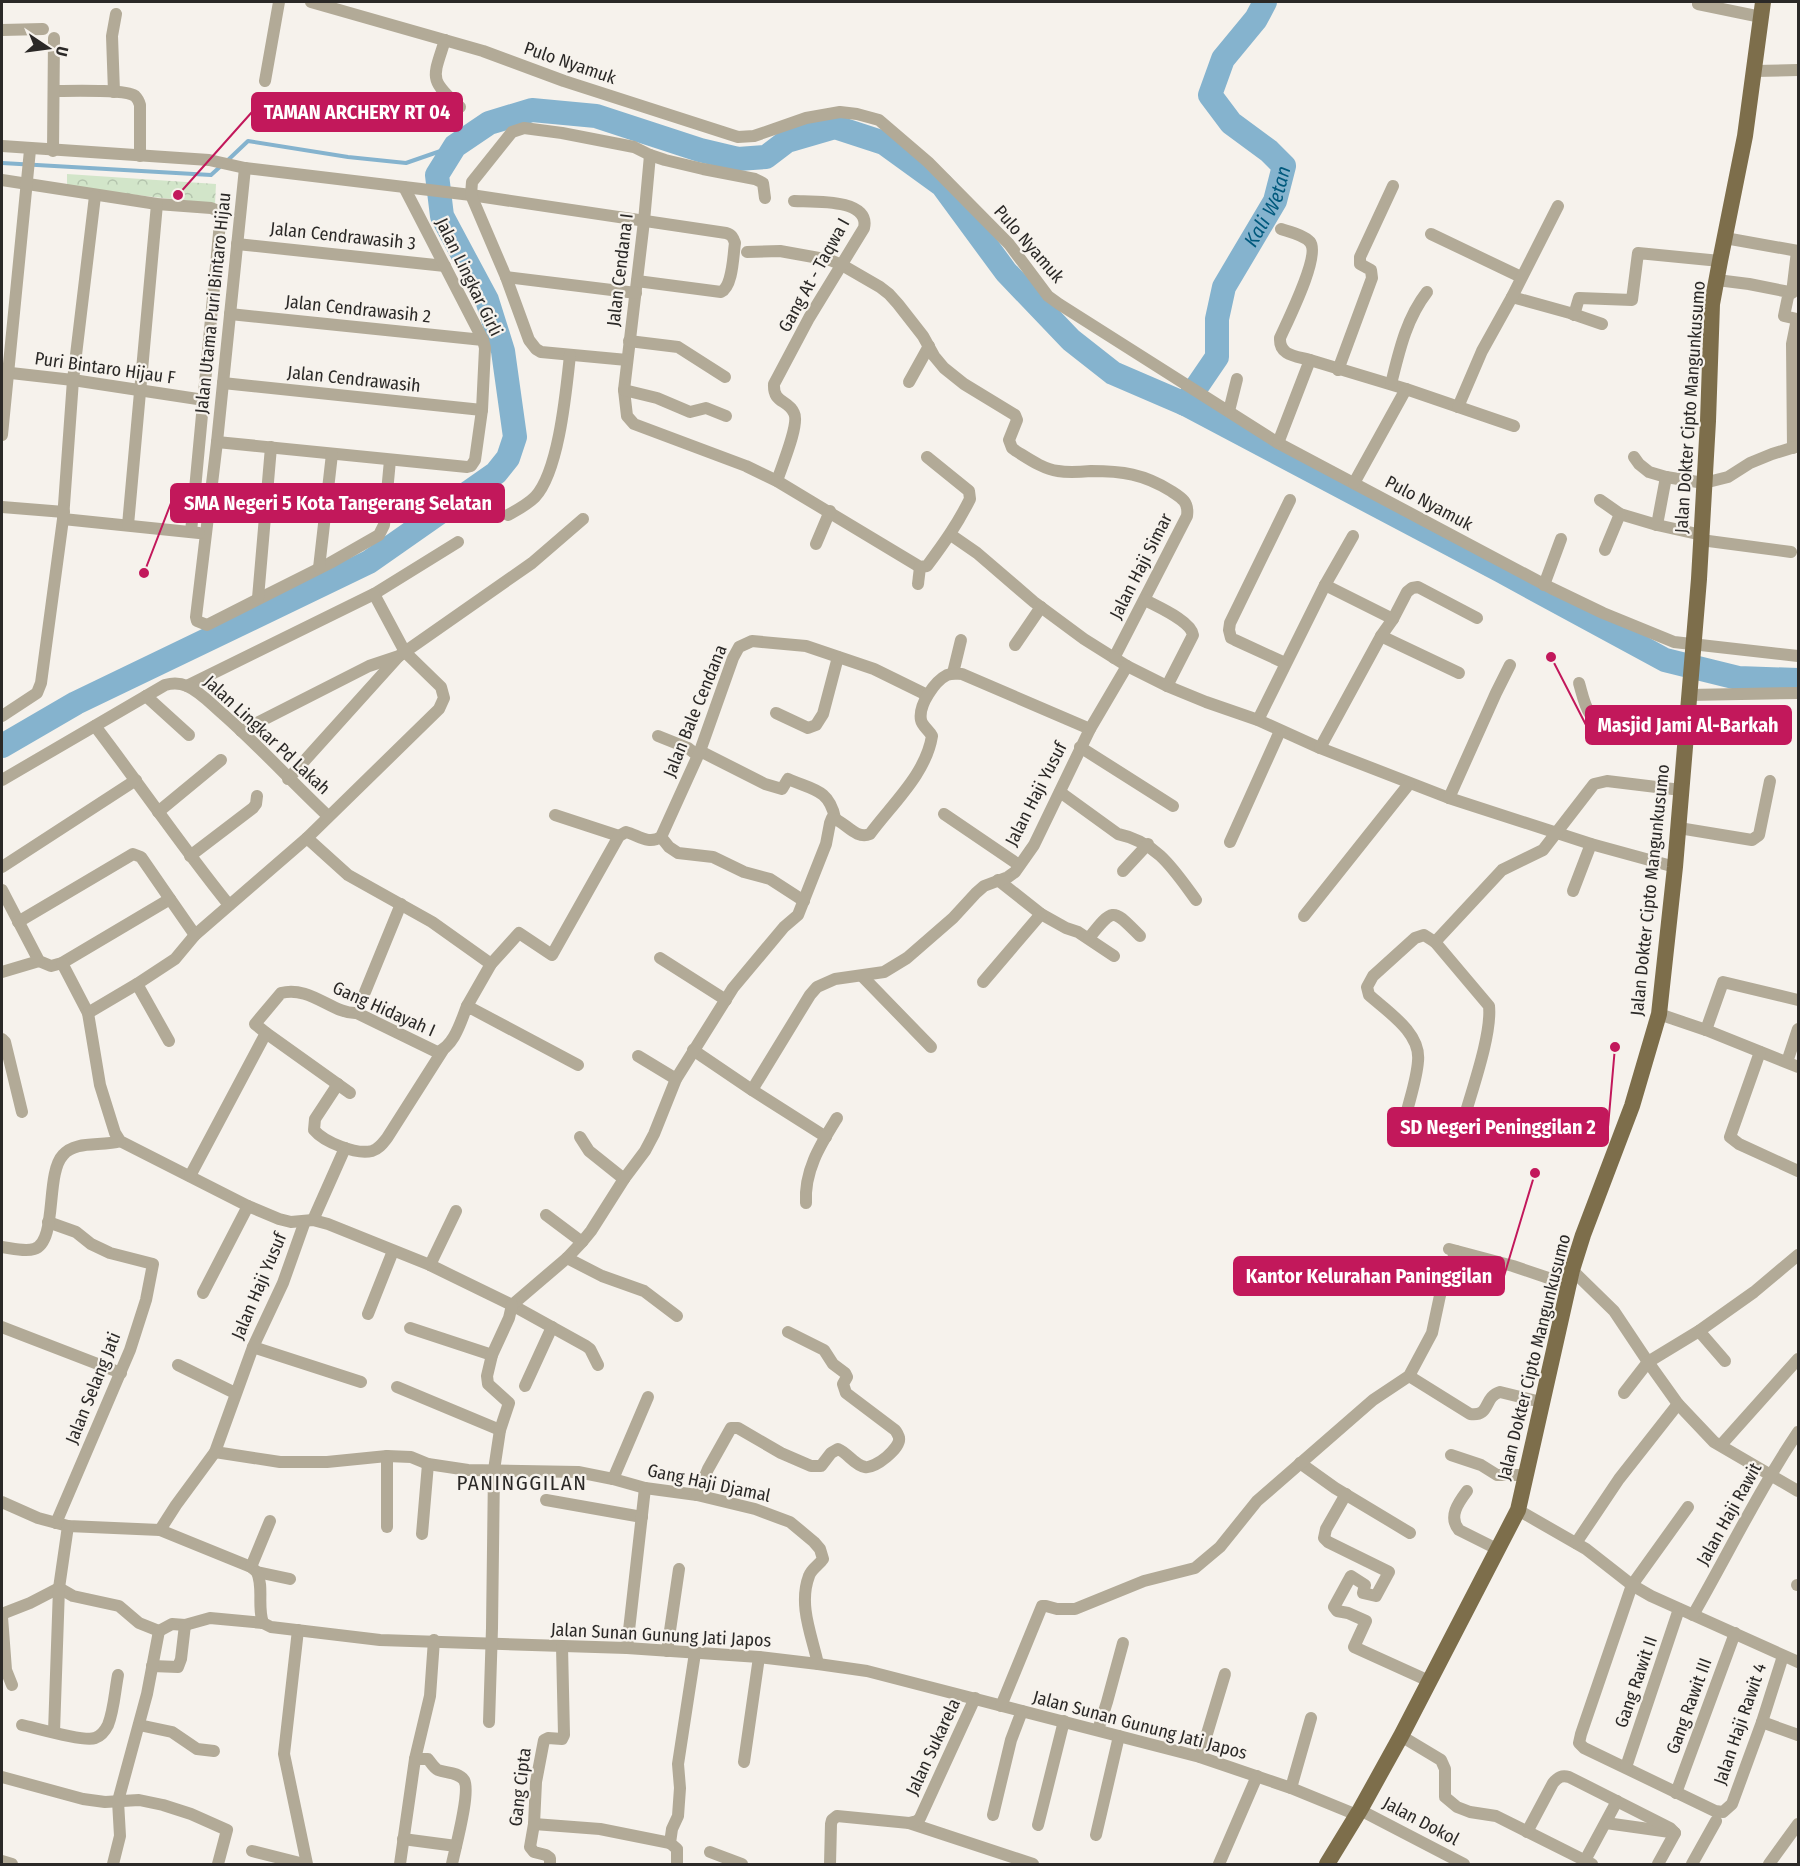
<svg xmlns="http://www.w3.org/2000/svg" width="1800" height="1866" viewBox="0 0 1800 1866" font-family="'Fira Sans Condensed',sans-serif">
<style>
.park{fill:url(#park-crowns)}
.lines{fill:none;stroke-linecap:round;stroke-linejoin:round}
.stream{stroke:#85b3ce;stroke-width:4}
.river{stroke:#85b3ce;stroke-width:24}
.minor{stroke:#b2aa97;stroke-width:12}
.major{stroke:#7d6e4b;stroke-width:16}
.labels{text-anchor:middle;stroke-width:4.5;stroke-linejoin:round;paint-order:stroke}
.street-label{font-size:18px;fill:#2b2927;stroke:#f6f2ec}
.water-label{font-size:20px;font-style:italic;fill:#00597d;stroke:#f6f2ec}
.quarter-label{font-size:21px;letter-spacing:1.5px;fill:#2b2927;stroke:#f6f2ec}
.leader{fill:none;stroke:#c2185b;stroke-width:2}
.callout-dot{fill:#c2185b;stroke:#f6f2ec;stroke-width:2}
.callout{fill:#c2185b;stroke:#c2185b;stroke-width:2}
.callout-label{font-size:20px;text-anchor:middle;font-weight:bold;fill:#fff}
</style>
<defs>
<pattern id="park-crowns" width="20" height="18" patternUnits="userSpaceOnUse" patternTransform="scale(1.5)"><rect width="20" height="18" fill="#d2e5c9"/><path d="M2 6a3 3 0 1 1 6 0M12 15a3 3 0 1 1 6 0" fill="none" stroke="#b4c4ad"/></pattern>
</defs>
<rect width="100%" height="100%" fill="#f6f2ec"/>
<polygon class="park" points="67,174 216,184 215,204 67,187"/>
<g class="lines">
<g class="stream">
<polyline points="228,160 248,141 348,157 406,163 455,146"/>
<polyline points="2,163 211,175 222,165"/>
</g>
<g class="river">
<path id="s1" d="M 1185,404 L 1217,357 L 1217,319 L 1224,287 L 1275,201 L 1284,166 L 1269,151 L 1231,123 L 1210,95 L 1223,59 L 1256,19 L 1265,2"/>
<polyline points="2,746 76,703 369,562 496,473 508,458 515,437 503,351 487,300 442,216 437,175 455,146 489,123 532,110 596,116 700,150 738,159 766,157 787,141 835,127 884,143 942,185 1006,272 1071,340 1113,373 1185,404 1501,571 1665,660 1738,678 1798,680"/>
</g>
<g class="minor">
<polyline points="311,2 483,51 564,81 738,137 754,136 806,118 840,112 857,114 879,120 928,162 1009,244 1048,296 1059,304 1278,443 1551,588 1603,613 1674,642 1798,656"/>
<polyline points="1699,2 1698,4 1761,17"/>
<polyline points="2,30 43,29"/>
<path d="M 445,40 C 433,78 428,79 460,107"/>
<polyline points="1755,71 1798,70"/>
<polyline points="265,81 279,2"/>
<path d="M 54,91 C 69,91 125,89 135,96 C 138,99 139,101 140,105 L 140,156"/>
<polyline points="114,92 112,36 116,14"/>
<path d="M 2,146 L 209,160 L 245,168 L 471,195 L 726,233 C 732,235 733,237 735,243 C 733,256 733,286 721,292 L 637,281"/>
<polyline points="53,151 54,38"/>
<path d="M 650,155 L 644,221 L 624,390 L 627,416 L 634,424 L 746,466 L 777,481 L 920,567 L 927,566 C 944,543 957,525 970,499 L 969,491 L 927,457"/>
<polyline points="245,168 217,442 196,617 197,621 207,625 330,563 379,535 384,525 390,460"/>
<polyline points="2,180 157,204 211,208 221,212 191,532"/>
<polyline points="1431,234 1521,277"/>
<polyline points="1725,238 1798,251"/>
<polyline points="237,244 445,266"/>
<path d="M 747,252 L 780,251 L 830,260 L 842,265 L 880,287 L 889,294 L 898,304 L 923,336 L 934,356 L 944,368 L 964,384 L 1015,415 L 1017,420 L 1009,440 L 1012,448 L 1016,451 C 1029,459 1043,469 1058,471 C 1069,473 1080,472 1091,471 C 1122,471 1144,474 1171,491 C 1182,498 1189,502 1187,516 L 1114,658"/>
<polyline points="506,277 636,293"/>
<polyline points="1717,280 1749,284 1789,292 1784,316 1797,319 1792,344 1793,448"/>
<polyline points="1789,292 1792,293 1797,251"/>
<polyline points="1512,297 1570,313 1602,324"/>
<polyline points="230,314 483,340"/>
<polyline points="1574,315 1579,298 1632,300 1638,253 1720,261"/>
<polyline points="629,341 678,347 725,377"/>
<polyline points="627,360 541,352 536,349 529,340 506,277 471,195 472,182 512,132 524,128 562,133 634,147 650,155 665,160 703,169 755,179 763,183 765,198"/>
<polyline points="1310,360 1406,389 1514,426"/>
<polyline points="1338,370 1372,278 1371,270 1360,264 1360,257 1393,186"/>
<polyline points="2,372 73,380 204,400"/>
<polyline points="909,382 929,346"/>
<polyline points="223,383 482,410"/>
<path d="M 1391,384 C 1399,352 1406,319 1427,292"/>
<polyline points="624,390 657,398 690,412 706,408 726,416"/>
<polyline points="1458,407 1482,351 1512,297 1558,206"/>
<polyline points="1229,411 1237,379"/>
<polyline points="2,435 30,150"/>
<polyline points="217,442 467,467 471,466 475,460 482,410 485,348 483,340 404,187"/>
<path d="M 1278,443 L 1310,360 C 1296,356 1279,356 1280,338 C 1287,322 1321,255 1310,242 C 1304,235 1290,232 1281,229"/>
<polyline points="1634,457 1639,464 1649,472 1666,477 1704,483 1728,477 1750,463 1772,454 1798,446"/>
<path d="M 777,481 C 781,468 800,424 794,413 C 788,399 773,404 774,384 L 809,318 L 864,228 C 871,198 812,202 794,201"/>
<polyline points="1354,483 1406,389"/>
<polyline points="1600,500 1620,514 1657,525 1702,535"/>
<polyline points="2,507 64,512"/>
<path d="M 508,515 C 517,510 527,505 535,497 C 559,471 566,392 570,355"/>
<polyline points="63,519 199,533"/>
<polyline points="128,525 157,204"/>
<polyline points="1657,525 1666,477"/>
<polyline points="951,535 977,553 1034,602 1084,639 1127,666 1167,686 1206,702 1258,720 1320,748 1449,798 1591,844 1675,867"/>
<polyline points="1701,540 1791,552"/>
<polyline points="816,544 830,511"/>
<polyline points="1605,550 1620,514"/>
<polyline points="319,568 332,454"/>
<polyline points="918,584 920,567"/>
<polyline points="1325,585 1393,619"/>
<polyline points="1544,585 1561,539"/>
<polyline points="258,598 271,447"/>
<path d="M 1145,600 C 1158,607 1191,621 1193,635 L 1167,686"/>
<polyline points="1381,636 1459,673"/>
<polyline points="1015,645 1041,607"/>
<polyline points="1285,663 1235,640 1231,638 1229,630 1230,623 1290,500"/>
<polyline points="953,673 961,640"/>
<path d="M 1579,683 C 1582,693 1584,705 1590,714 C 1601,729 1666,733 1685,735"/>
<polyline points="187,686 374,594 458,542"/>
<polyline points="1689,695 1798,693"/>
<polyline points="146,696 189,735"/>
<polyline points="776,713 808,728 816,725 823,714 838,657"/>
<polyline points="2,716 37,693 41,683 63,519 73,380 95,196"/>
<polyline points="1258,720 1325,585 1353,536"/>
<path d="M 95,726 C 140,785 182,847 229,905"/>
<polyline points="241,731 369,666 399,656 532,563 583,519"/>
<polyline points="658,736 688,748 697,755"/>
<polyline points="1080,747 1173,806"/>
<polyline points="1320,748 1381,636 1393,619 1407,592 1412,588 1418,587 1477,618"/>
<path d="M 700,751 L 765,784 L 782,789 L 788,779 C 813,790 829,789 835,818"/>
<polyline points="288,779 398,657"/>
<path d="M 2,780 L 165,685 C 172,683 180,683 187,686 C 201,692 213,706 224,715 C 260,747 293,783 328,816"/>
<path d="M 1060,792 L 1118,834 C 1157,842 1174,870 1196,900"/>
<polyline points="1449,798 1496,693 1510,665"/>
<polyline points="158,812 221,760"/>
<polyline points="944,814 1019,865"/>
<polyline points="555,815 619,836"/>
<polyline points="1679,828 1752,840 1759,835 1770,781"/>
<polyline points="661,837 669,847 678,853 713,857 744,872 770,879 804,901"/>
<polyline points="307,838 348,875 432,922 491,964"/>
<polyline points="1230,842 1280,731"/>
<polyline points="190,856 253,808 256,804 257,796"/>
<polyline points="2,867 136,780"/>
<polyline points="1123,871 1148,844"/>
<polyline points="998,880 1041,914 1066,928 1078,932 1114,956"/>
<polyline points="2,890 39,961 51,966 62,963 170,899 195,935"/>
<polyline points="1573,891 1591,844"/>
<polyline points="1304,916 1409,784"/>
<polyline points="18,922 133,854 141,857 170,899"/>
<path d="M 1089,938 C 1114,906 1113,909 1140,936"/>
<polyline points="1435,942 1502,870 1543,850 1594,784 1607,781 1681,790"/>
<polyline points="660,958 726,1000"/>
<polyline points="62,963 88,1013 100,1085 115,1133 120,1141 248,1206 279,1219 291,1222 313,1220 328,1224 430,1265 512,1305 586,1346 590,1349 598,1365"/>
<polyline points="2,972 39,961"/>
<polyline points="862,976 931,1047"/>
<polyline points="983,982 1041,914"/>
<polyline points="137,984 169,1041"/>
<polyline points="365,992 401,904"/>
<path d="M 467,1006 L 491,964 L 519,933 L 552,955 L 619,836 L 626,832 C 638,835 648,845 661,837 L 700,751 L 733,658 L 739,647 L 752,641 L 806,646 L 874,669 L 927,695"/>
<polyline points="88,1013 137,984 175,959 195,935 307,838 439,709 444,698 441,687 405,652 374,594"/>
<polyline points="1659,1014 1706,1030 1798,1067"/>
<polyline points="1706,1030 1723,982 1798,1000"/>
<polyline points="266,1033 350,1093"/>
<polyline points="2,1039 5,1042 22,1112"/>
<polyline points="693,1050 752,1090 810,995 817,987 835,979 884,972 907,958 953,918 976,893 984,886 1008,877 1015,872 1034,845 1090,729 1127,666"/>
<polyline points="1760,1052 1730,1137 1739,1144 1798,1171"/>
<polyline points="638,1056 676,1079"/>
<polyline points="1787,1062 1798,1029"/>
<path d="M 338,1084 L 315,1119 L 314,1130 C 324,1142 356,1155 372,1151 C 379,1149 383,1143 387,1138 L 443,1050"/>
<polyline points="752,1090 826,1137"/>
<path d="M 1407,1111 C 1411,1095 1417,1077 1418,1061 C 1421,1033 1388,1012 1369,995 L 1367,987 L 1373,976 L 1415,938 L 1424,935 L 1435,942 L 1489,1006 C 1492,1033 1473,1087 1465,1115"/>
<polyline points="580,1137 589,1151 624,1179"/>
<path d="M 190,1176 L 266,1033 L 255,1024 L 281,993 C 310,985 334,1015 357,1013 L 437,1052 C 454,1047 461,1021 467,1006 L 578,1065"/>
<path d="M 806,1203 C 804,1170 821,1144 837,1118"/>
<polyline points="546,1215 582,1242"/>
<polyline points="313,1220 345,1148"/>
<polyline points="48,1222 76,1232 91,1244 110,1253 153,1264 146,1300 130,1350 56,1523"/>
<path d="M 2,1247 C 11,1248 24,1252 34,1249 C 58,1242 45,1174 63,1155 C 76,1140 102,1147 120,1141"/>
<polyline points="1449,1249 1513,1266 1569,1285"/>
<polyline points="567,1258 602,1276 644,1291 677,1316"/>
<polyline points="430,1265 456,1211"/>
<polyline points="1572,1270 1614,1311 1648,1362 1678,1404 1714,1442 1798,1491"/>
<polyline points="203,1293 248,1206"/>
<path d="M 512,1305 L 567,1258 L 582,1242 L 591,1231 L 624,1179 L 645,1151 L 654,1134 L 676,1079 L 733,988 L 784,927 L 798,915 L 826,844 L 830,823 L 832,818 C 845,821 855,840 870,834 C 892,804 926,774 932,736 C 929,730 922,726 921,720 C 918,705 935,681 947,675 C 952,673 957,674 962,674 L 1090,729"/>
<polyline points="368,1314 393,1251"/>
<polyline points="2,1327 121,1373"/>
<polyline points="410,1328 492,1355"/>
<polyline points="1699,1331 1725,1361"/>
<polyline points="253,1347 361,1382"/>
<polyline points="178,1365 235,1393"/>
<path d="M 1409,1376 L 1470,1414 C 1491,1417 1483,1397 1500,1392 L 1541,1402"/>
<polyline points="525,1386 552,1327"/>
<polyline points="397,1387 500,1430"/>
<polyline points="1624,1393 1648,1362 1699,1331 1754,1292 1798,1255"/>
<polyline points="1721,1445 1798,1359"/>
<path d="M 215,1452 L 280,1462 L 327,1462 L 387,1456 L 411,1457 L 428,1464 L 468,1470 L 578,1472 L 613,1479 L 645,1488 L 697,1495 L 755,1509 L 790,1522 L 814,1542 L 820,1549 L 823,1559 C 819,1565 811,1569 809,1576 C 798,1605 812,1636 818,1664"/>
<polyline points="1451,1455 1481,1465 1497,1475 1525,1475"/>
<polyline points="1300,1463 1335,1488 1410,1533"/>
<polyline points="613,1479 648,1397"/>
<path d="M 1467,1491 C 1458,1503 1448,1517 1459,1530 L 1497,1549"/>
<polyline points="1346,1494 1326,1529 1324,1538 1328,1542 1389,1572 1376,1596 1363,1593 1365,1585 1351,1576 1334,1607 1337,1611 1348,1613 1366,1621 1354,1647 1429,1681"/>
<path d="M 697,1495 L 708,1469 L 731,1428 L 738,1428 L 781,1453 L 811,1466 L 821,1466 L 831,1453 L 838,1449 C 848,1453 854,1465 865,1467 C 875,1469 901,1448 899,1438 C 899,1436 896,1431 895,1430 L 846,1393 L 843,1384 L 847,1377 L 845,1373 L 833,1364 L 824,1350 L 788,1332"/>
<polyline points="546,1500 642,1517"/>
<polyline points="2,1502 38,1518 68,1526 160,1530 251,1567 257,1572 290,1579"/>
<polyline points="1688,1507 1632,1585 1581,1734 1579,1743 1584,1748 1715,1811 1723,1812 1732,1804 1762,1722 1783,1656"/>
<polyline points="1518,1510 1586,1549 1632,1585 1651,1596 1798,1662"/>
<polyline points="387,1527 387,1456"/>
<polyline points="160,1530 176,1505 215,1452 253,1347 283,1283 305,1221"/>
<polyline points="422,1534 428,1464"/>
<polyline points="1576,1543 1619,1479 1678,1404"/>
<polyline points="251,1567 270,1521"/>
<path d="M 257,1572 C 264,1588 257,1606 263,1623"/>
<polyline points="1797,1585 1798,1585"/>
<polyline points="59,1588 73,1596 119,1606 139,1623 159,1631"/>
<polyline points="2,1614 30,1603 59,1588"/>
<path d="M 1693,1615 C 1728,1554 1759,1490 1798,1432"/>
<polyline points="2,1617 6,1670 12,1685"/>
<polyline points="298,1630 284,1754 307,1864"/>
<polyline points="159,1631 172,1624 185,1625 210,1618 263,1623 271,1627 380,1640 627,1648 759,1657 818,1664 867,1671 1200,1757 1291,1788 1357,1815"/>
<polyline points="627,1648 645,1488"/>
<polyline points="667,1651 679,1569"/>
<polyline points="152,1666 178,1667 181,1659 185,1625"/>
<polyline points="1001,1706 1042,1606 1046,1606 1057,1609 1075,1609 1144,1581 1195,1568 1220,1547 1257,1501 1373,1400 1409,1376 1432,1333 1442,1286 1456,1251"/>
<polyline points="489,1722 492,1628 494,1470 500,1430 509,1403 488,1384 487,1376 492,1355 509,1318 512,1305"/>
<polyline points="1762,1722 1798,1735"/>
<path d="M 22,1725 C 36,1728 84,1742 95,1738 C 101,1736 105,1731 108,1725 C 114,1710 115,1690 118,1675"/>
<polyline points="139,1725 172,1732 197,1749 214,1751"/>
<polyline points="1098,1730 1107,1702 1123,1643"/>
<polyline points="54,1732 59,1588 68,1526"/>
<polyline points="1401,1736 1441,1760 1445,1769 1445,1797 1457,1807 1470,1812 1496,1816 1592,1864"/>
<polyline points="1200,1757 1225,1674"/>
<path d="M 415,1759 L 428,1759 C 431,1763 434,1768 438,1770 C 446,1773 458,1772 464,1780 C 471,1791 455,1849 452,1864"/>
<polyline points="744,1762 759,1657"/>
<polyline points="1626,1767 1679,1609"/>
<polyline points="2,1777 83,1799 105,1802 139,1800 163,1805 191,1814 227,1830 218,1864"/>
<polyline points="1291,1788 1311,1718"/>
<polyline points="1676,1793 1735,1633"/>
<polyline points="1360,1810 1464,1864"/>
<polyline points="993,1815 1011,1740 1022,1711"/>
<polyline points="909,1823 1033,1864"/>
<polyline points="1606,1823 1670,1832"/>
<polyline points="534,1824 600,1829 670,1843"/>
<polyline points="1038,1825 1064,1721"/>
<path d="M 1527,1832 L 1553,1783 C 1558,1777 1562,1775 1569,1777 L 1670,1828 L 1675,1833"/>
<polyline points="1096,1835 1119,1736"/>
<polyline points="403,1839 456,1846"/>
<polyline points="252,1851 304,1864"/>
<polyline points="710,1852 742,1864"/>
<polyline points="2,1861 12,1864"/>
<polyline points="113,1864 120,1836 118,1801 147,1694 159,1631"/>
<polyline points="400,1864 415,1759 430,1696 434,1640"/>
<polyline points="550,1864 550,1858 546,1855 534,1852 530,1847 534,1824 536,1782 544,1740 548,1738 562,1739 564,1735 562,1646"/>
<polyline points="677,1864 677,1849 670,1843 672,1829 678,1816 680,1788 678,1764 695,1653"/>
<polyline points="830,1864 831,1824 832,1820 837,1816 909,1823 917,1821 920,1818 975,1698"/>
<polyline points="1219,1864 1257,1776"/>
<polyline points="1583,1864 1617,1801"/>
<polyline points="1658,1864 1675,1833"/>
<polyline points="1692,1864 1716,1821"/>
<polyline points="1769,1864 1798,1824"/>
</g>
<polyline class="major" points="1327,1864 1360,1810 1401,1736 1518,1510 1572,1270 1583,1235 1632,1106 1659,1014 1675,867 1699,579 1708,421 1712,304 1720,261 1745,136 1763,2"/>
</g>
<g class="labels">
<g class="street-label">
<text transform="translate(570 63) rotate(19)" y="6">Pulo Nyamuk</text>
<text transform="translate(343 236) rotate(6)" y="6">Jalan Cendrawasih 3</text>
<text transform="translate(1029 244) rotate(49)" y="6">Pulo Nyamuk</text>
<text transform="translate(620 270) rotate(-83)" y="6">Jalan Cendana I</text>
<text transform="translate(814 275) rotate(-61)" y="6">Gang At - Taqwa I</text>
<text transform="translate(469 277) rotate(64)" y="6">Jalan Lingkar Girli</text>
<text transform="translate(213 303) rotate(-84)" y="6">Jalan Utama Puri Bintaro Hijau</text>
<text transform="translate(358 309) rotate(6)" y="6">Jalan Cendrawasih 2</text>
<text transform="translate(105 368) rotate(8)" y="6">Puri Bintaro Hijau F</text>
<text transform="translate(354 379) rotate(6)" y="6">Jalan Cendrawasih</text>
<text transform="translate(1690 407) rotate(-86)" y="6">Jalan Dokter Cipto Mangunkusumo</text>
<text transform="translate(1429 503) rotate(28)" y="6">Pulo Nyamuk</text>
<text transform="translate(1141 566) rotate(-63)" y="6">Jalan Haji Simar</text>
<text transform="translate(695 711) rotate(-68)" y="6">Jalan Bale Cendana</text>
<text transform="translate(267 735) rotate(43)" y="6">Jalan Lingkar Pd Lakah</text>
<text transform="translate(1036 794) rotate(-63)" y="6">Jalan Haji Yusuf</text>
<text transform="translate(1650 890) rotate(-84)" y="6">Jalan Dokter Cipto Mangunkusumo</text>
<text transform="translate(384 1009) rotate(24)" y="6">Gang Hidayah I</text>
<text transform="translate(259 1286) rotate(-67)" y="6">Jalan Haji Yusuf</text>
<text transform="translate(1534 1357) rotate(-76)" y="6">Jalan Dokter Cipto Mangunkusumo</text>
<text transform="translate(93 1388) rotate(-68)" y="6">Jalan Selang Jati</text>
<text transform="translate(709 1483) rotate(12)" y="6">Gang Haji Djamal</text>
<text transform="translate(1729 1514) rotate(-61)" y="6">Jalan Haji Rawit</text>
<text transform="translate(661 1635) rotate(3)" y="6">Jalan Sunan Gunung Jati Japos</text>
<text transform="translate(1636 1682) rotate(-71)" y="6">Gang Rawit II</text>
<text transform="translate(1689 1706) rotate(-70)" y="6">Gang Rawit III</text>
<text transform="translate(1740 1724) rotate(-71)" y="6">Jalan Haji Rawit 4</text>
<text transform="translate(1140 1725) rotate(15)" y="6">Jalan Sunan Gunung Jati Japos</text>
<text transform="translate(933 1747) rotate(-65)" y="6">Jalan Sukarela</text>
<text transform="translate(520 1787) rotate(-83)" y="6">Gang Cipta</text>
<text transform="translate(1421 1821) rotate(28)" y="6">Jalan Dokol</text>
</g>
<g class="water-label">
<text dy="7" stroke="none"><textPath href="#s1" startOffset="220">Kali Wetan</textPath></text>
</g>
<g class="quarter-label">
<text x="522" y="1490">PANINGGILAN</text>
</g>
</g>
<path class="leader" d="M178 195L252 112M144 573L171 503M1551 657L1586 725M1615 1047L1608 1127M1535 1173L1504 1276"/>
<g class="callout-dot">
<circle cx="178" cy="195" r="6"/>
<circle cx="144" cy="573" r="6"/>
<circle cx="1551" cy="657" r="6"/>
<circle cx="1615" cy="1047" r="6"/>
<circle cx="1535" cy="1173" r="6"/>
</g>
<g class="callout">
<rect x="252" y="93" width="210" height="38" rx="6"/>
<rect x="171" y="484" width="333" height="38" rx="6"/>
<rect x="1586" y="706" width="205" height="38" rx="6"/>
<rect x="1388" y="1108" width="220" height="38" rx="6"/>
<rect x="1234" y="1257" width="270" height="38" rx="6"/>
</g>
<g class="callout-label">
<text x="357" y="119">TAMAN ARCHERY RT 04</text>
<text x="338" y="510">SMA Negeri 5 Kota Tangerang Selatan</text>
<text x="1688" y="732">Masjid Jami Al-Barkah</text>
<text x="1498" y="1134">SD Negeri Peninggilan 2</text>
<text x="1369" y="1283">Kantor Kelurahan Paninggilan</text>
</g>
<rect width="1800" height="1866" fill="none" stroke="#2b2927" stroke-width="6"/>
<g transform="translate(48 48) rotate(103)" stroke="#f6f2ec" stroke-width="4.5" paint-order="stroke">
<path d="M0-4.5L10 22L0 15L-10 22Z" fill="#2b2927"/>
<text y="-9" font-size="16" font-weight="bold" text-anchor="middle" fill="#2b2927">U</text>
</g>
</svg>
